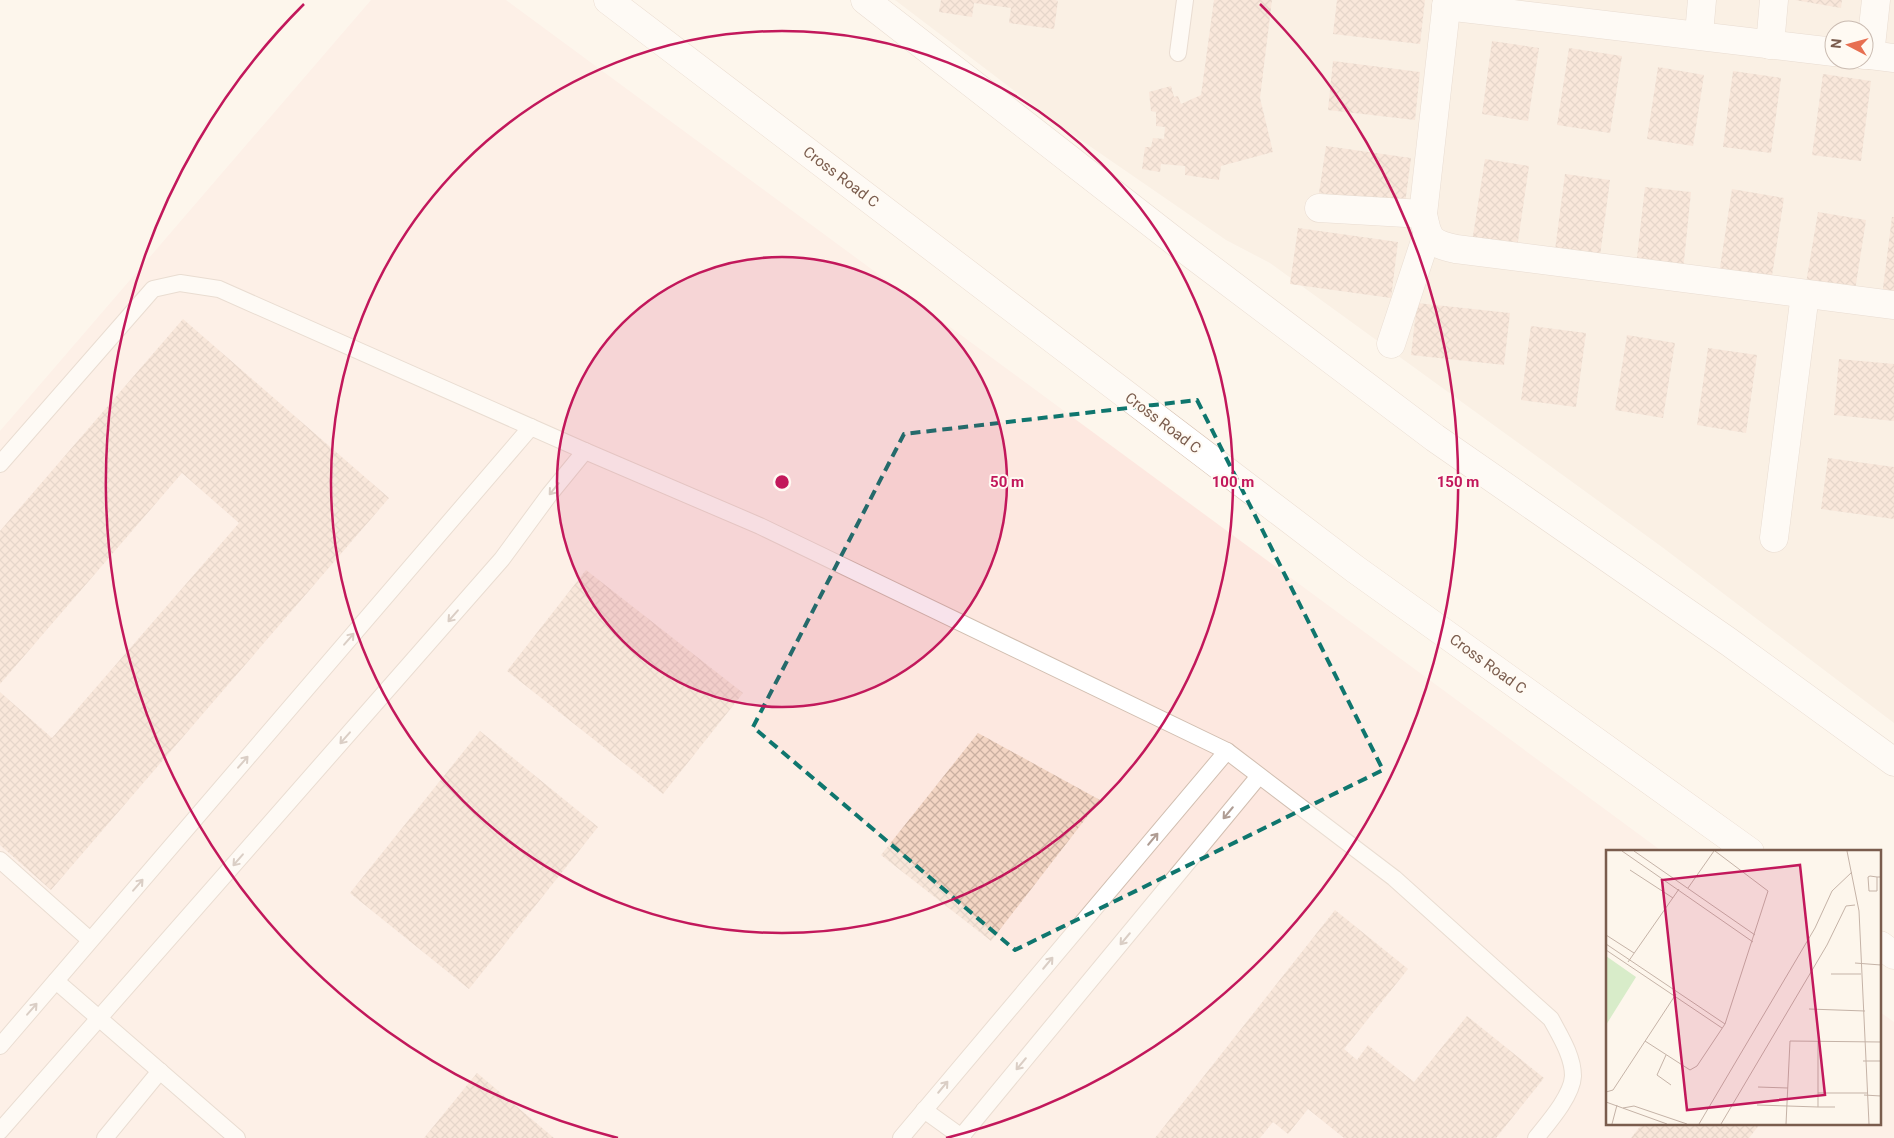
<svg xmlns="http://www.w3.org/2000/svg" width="1894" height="1138" viewBox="0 0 1894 1138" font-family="Roboto,sans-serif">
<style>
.residential{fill:#f5e8da;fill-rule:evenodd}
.commercial{fill:#fde8e0}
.building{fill:url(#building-cross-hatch)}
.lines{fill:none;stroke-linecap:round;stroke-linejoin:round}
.lane-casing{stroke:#d1beb0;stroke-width:18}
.street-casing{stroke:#d1beb0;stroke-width:29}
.secondary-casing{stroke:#d6c0b0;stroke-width:29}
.lane{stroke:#fff;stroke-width:16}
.street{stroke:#fff;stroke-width:28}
.secondary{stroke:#fff;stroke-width:28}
.oneway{stroke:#af9d94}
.marked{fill:none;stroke:#0f766e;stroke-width:4;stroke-dasharray:10 6;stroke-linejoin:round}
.ring{fill:none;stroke:#c2185b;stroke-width:2.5}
.labels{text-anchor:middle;stroke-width:4;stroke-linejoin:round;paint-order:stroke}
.street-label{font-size:15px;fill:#7a5c4d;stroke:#fffaf3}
.inset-road{fill:none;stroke:#c5b3a7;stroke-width:1}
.view{fill:#c2185b;fill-opacity:0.15;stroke:#c2185b;stroke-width:2.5}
.inset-edge{fill:none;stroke:#7a5c4d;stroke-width:2.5}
.centre{fill:#c2185b;stroke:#fffaf3;stroke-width:2.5}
.ring-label{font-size:15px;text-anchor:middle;font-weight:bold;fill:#c2185b;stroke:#fffaf3;stroke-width:4;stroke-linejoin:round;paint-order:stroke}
</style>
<defs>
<pattern id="building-cross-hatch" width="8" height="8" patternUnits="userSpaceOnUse" patternTransform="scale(1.25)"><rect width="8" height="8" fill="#f3d5c3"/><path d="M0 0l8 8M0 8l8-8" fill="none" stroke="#cab0a1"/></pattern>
</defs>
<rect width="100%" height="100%" fill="#fdf6ec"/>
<path class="residential" d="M 895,0 L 1894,0 L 1894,723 L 1662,547 L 1270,263 L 1226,240 L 1062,127 ZM 1834,30 L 1864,30 L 1864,60 L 1834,60 Z"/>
<polygon class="commercial" points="371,0 506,0 1663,852 1608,852 1608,1124 1880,1124 1880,1012 1894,1022 1894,1138 0,1138 0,431"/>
<g class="building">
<polygon points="941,0 1055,0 1058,1 1054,29 1009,23 1011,8 974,3 972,17 939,12"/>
<polygon points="1214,0 1272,0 1260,98 1273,152 1221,166 1219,180 1185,175 1185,166 1161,164 1160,172 1142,169 1145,147 1151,147 1153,138 1164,139 1165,127 1156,126 1156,112 1151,111 1149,92 1171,86 1174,97 1178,96 1181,104 1201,95"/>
<polygon points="1337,0 1425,0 1420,44 1333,34"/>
<polygon points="1795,0 1842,0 1841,8"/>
<polygon points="1492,41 1539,48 1528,121 1482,114"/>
<polygon points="1569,48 1622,56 1610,133 1557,125"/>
<polygon points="1333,61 1420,72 1415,120 1328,110"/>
<polygon points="1658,67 1704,75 1693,146 1647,139"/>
<polygon points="1733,71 1781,78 1771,153 1723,147"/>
<polygon points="1823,74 1871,81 1861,161 1812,155"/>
<polygon points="1326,146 1411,158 1405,204 1319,193"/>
<polygon points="1485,159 1529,166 1517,248 1472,242"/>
<polygon points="1565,174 1610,180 1600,256 1555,250"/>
<polygon points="1645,187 1691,192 1683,271 1636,266"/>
<polygon points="1732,189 1784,198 1771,282 1719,274"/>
<polygon points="1818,212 1866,220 1854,297 1805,289"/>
<polygon points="1892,217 1894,217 1894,297 1882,296"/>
<polygon points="1298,228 1398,242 1391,298 1290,284"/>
<polygon points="1417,303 1510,313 1504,365 1411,355"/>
<polygon points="183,319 389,498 51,890 0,845 0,692 52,738 239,523 182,473 0,684 0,531"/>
<polygon points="1531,326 1586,333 1576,407 1521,400"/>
<polygon points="1627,335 1675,343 1663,418 1615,410"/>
<polygon points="1708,348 1757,355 1746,433 1697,425"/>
<polygon points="1839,359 1894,364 1894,421 1834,415"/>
<polygon points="1828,458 1894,467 1894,519 1821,509"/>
<polygon points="586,570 743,693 663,794 507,671"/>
<polygon points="480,731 598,827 469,989 350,893"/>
<polygon points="978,733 1100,800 991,941 881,855"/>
<polygon points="1335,910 1408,969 1344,1049 1357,1060 1368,1045 1414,1082 1467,1016 1544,1078 1496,1138 1344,1138 1308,1109 1288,1134 1273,1122 1260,1138 1155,1138"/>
<polygon points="477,1073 554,1138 424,1138"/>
<polygon points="1642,1124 1760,1124 1749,1138 1631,1138"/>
</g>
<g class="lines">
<defs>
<g id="lane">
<polyline points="1178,53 1185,0"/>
<path d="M 0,464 L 153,289 L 180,283 L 219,289 L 585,451 L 760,526 L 1227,751 L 1394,878 L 1551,1019 C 1560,1036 1573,1056 1573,1076 C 1572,1096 1548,1123 1536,1138"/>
<polyline points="0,860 90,940"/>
<polyline points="56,981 237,1138"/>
<polyline points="0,1046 531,427"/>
<polyline points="924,1110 963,1138"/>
<polyline points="0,1131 502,559 549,495 585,451"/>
<polyline points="105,1138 160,1071"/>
<polyline points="901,1138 1227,751"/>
<polyline points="960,1138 1259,776"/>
</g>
<g id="street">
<polyline points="865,0 1182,247 1435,438 1729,642 1894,762"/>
<path d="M 1447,0 L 1423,214 C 1428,240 1430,243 1456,249 L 1894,305"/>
<polyline points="1446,6 1834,52"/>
<polyline points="1699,34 1702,0"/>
<polyline points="1770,45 1774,0"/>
<polyline points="1864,55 1870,55 1876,0"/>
<polyline points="1870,55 1894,58"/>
<polyline points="1319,208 1423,214"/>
<polyline points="1391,344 1427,235"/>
<polyline points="1774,538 1805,294"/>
</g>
<g id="secondary">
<polyline points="608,0 1355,569 1750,852"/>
<polyline points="1880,945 1894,955"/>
</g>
</defs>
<use href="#lane" class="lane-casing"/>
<use href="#street" class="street-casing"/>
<use href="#secondary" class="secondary-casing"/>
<use href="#lane" class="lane"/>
<use href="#street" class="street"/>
<use href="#secondary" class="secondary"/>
</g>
<defs><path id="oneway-shaft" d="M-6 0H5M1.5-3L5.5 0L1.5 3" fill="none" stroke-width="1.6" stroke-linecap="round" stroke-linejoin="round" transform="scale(1.25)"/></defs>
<g class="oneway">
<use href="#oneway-shaft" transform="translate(554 489) rotate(129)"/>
<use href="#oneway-shaft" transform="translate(453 616) rotate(131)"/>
<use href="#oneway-shaft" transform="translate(349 639) rotate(-49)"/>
<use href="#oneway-shaft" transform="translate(345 738) rotate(131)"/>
<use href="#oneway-shaft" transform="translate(243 762) rotate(-49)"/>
<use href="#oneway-shaft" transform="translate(1228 813) rotate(130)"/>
<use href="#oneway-shaft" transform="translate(1153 839) rotate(-50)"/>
<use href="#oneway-shaft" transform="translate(238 860) rotate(131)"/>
<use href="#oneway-shaft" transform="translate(138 885) rotate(-49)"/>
<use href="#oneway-shaft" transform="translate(1125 939) rotate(130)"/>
<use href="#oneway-shaft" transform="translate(1048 963) rotate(-50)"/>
<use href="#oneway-shaft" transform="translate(32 1009) rotate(-49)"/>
<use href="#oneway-shaft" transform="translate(1021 1064) rotate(130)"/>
<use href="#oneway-shaft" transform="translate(943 1087) rotate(-50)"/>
</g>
<path d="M0 0H1894V1138H0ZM 1197,400 L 1383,770 L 1015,950 L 753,727 L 904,434 Z" fill="#fdf6ec" fill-opacity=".55" fill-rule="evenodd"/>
<path class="marked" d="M 1197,400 L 1383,770 L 1015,950 L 753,727 L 904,434 Z"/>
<circle cx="782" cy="482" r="225" fill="#c2185b" fill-opacity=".12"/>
<g class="ring">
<circle cx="782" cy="482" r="225"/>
<circle cx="782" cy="482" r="451"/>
<path d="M618 1138A676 676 0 0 1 304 4M1260 4A676 676 0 0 1 946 1138"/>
</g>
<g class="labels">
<g class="street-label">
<text transform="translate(841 177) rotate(37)" y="5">Cross Road C</text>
<text transform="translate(1163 423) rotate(37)" y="5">Cross Road C</text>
<text transform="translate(1488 664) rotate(36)" y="5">Cross Road C</text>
</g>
</g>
<g transform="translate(1606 850)">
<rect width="275" height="275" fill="#fdf6ec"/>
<path d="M 0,106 L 30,127 L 0,175 L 1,137 Z" fill="#d8ecc9"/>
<path class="inset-road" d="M 16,1 L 147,92M 28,1 L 149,85M 241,1 L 253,61 L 263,274M 24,20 L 67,48M 271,27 L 271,41 L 263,41 L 262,27 L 264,26 L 271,27 L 275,27M 82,38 L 108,1M 0,85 L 28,103M 0,94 L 119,174M 0,100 L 116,178M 22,112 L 73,39M 249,113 L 275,115M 225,124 L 255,124M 203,159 L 259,161M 39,191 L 84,220 L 91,216 L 119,174 L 162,41 L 109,1M 212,191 L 212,243 L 262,243M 60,205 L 51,225 L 65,235M 257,211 L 275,211M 152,237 L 182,238M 0,242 L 7,240 L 70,144M 258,245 L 275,246M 0,252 L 61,274M 151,255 L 212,257 L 212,243M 212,257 L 229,257M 17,258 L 28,256 L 81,274M 6,274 L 11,255M 93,274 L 209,78 L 226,41 L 246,22M 115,274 L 221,95 L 240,56 L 249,55M 180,274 L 184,191 L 275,192"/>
<path class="view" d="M 194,15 L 219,245 L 81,260 L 56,30 Z"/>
<rect width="275" height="275" class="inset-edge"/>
</g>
<circle cx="782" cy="482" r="8" class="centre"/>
<g class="ring-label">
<text x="1007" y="487">50 m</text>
<text x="1233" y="487">100 m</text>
<text x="1458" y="487">150 m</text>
</g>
<g transform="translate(1849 45) rotate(276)"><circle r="24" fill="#fffaf3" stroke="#cabbb1"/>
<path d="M0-4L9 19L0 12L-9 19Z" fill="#e76f51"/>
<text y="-8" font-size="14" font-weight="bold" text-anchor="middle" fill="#7a5c4d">N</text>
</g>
</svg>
